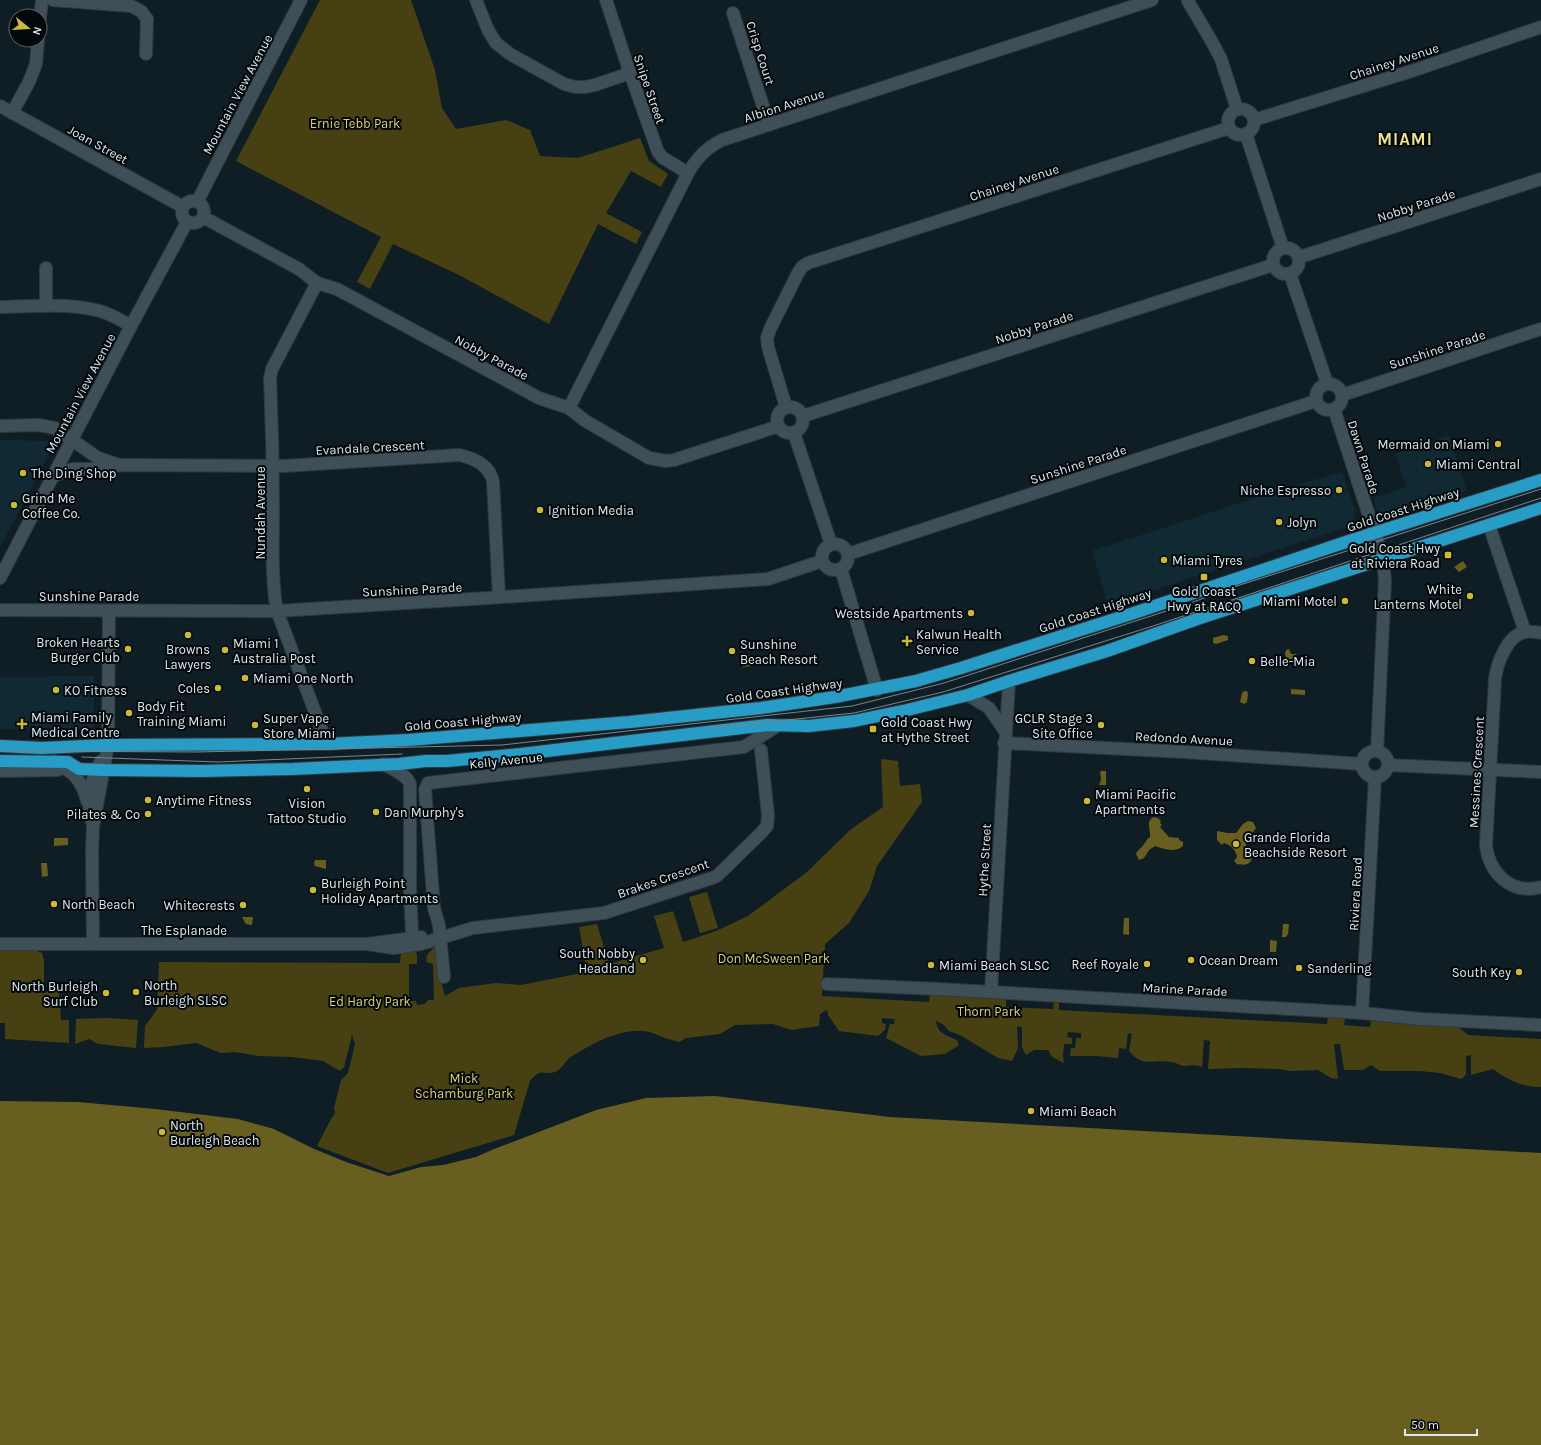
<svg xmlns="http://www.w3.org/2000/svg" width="1541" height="1445" viewBox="0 0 1541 1445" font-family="Karla,sans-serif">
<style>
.built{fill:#112933}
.green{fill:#474013}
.water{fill:#675e1f}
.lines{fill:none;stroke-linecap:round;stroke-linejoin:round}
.minor-casing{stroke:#31393f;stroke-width:14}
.tertiary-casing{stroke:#31393f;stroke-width:14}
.trunk-casing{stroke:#31393f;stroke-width:14}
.minor{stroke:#3e4f57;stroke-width:12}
.tertiary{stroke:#3e4f57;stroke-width:12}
.trunk{stroke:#269cc6;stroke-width:12}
.tram{stroke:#79868c;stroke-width:1}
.poi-dot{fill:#ccb938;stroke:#03080a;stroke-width:1.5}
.labels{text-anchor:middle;stroke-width:4;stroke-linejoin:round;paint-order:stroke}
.street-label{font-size:13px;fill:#dee8ed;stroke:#03080a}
.park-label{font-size:13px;fill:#ddcf75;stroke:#03080a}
.poi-label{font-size:13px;fill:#dee8ed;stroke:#03080a;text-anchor:start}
.district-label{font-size:17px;font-weight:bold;letter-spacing:1px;fill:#ede192;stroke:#03080a}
</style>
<rect width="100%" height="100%" fill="#0f1e25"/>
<g class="built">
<polygon points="1449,435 1467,491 1384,518 1379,516 1373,498 1407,487 1395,454"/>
<polygon points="0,440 49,441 52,449 0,547"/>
<polygon points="1342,472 1355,511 1354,524 1353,525 1108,605 1092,551 1283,489"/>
<polygon points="94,676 94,728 0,729 0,677"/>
</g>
<g class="green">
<polygon points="320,0 411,0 435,70 442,108 456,129 506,120 530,130 540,156 578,158 640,138 649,161 668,174 661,187 631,171 606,213 642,232 636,244 598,224 549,324 459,275 393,244 370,289 357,282 381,237 236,161"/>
<path d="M 881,759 L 898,761 L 900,786 L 920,784 L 922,802 L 877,866 L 869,891 L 849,923 L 825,944 L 822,996 L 929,1002 L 930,994 L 1006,999 L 1006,1007 L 1053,1009 L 1054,1002 L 1059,1002 L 1059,1010 L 1327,1024 L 1328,1017 L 1345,1018 L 1344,1025 L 1370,1027 L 1371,1020 L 1402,1024 L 1458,1027 L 1468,1035 L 1541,1039 L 1541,1087 C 1524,1088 1506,1079 1493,1069 L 1471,1075 L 1471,1055 L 1466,1056 L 1466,1075 L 1461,1079 L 1440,1073 L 1420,1071 L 1380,1071 L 1371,1065 L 1363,1070 L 1344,1070 L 1340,1044 L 1334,1044 L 1338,1079 L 1331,1078 L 1318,1070 L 1290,1071 L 1279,1069 L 1242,1068 L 1208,1069 L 1210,1041 L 1204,1040 L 1202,1067 C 1192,1064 1193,1066 1184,1066 C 1180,1066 1176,1062 1172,1062 C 1153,1059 1143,1068 1129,1051 L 1132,1034 L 1128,1033 L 1126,1049 L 1119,1048 L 1118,1058 L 1097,1056 L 1070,1056 L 1071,1048 L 1075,1048 L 1076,1038 L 1081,1038 L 1081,1033 L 1068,1032 L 1067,1037 L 1072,1038 L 1072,1044 L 1064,1044 L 1063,1055 L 1064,1063 L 1052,1057 L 1048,1050 L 1034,1050 L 1026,1055 L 1022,1047 L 1022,1027 L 1017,1026 L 1018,1048 L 1012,1061 L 998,1058 L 960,1035 L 949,1031 L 944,1025 L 936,1021 C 937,1033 947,1036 957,1040 L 959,1045 L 945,1054 L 921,1056 L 886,1038 L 890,1024 L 894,1024 L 895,1019 L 882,1018 L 882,1023 L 886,1024 L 885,1030 L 878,1036 L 839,1031 L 828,1015 L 827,1010 L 820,1014 L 819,1026 L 791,1030 L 773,1024 L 735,1025 L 720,1034 L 686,1038 L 679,1042 C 668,1040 653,1032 644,1031 C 619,1028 592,1044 572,1056 C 566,1059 563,1068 557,1071 C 545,1077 542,1066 530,1081 L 514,1135 L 388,1173 L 317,1146 L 331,1119 L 335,1114 L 334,1108 L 341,1080 L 348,1073 L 355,1044 L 352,1035 L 344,1067 L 340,1071 L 323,1061 L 292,1057 L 259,1056 L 235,1052 L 221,1053 L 196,1043 L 163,1047 L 144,1048 L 145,1026 L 157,1010 L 159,962 L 400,963 L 401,952 L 415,951 L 417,954 L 417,964 L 409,964 L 409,999 L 410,1001 L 416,1001 L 417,1005 L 425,1004 L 428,1000 L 434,1000 L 433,964 L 426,962 L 427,955 L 435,946 L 440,978 L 445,996 L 459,988 L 496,983 L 521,985 L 587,972 L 579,927 L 597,924 L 609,964 L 664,948 L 654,916 L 673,911 L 683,942 L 716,931 L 748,916 L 807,872 L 850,830 L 883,807 Z"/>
<polygon points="707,892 718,928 700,933 689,897"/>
<polygon points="0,951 37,951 42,953 44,960 44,993 50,990 59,990 61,1020 69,1020 69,1043 5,1039 5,1023 0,1023"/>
<polygon points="106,1018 138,1020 136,1048 98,1044 89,1039 75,1044 76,1019"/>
</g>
<g class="water">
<polygon points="1463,561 1467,567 1459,572 1454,567"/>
<polygon points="1223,635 1228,636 1228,640 1216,644 1213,643 1213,638"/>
<path d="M 1289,649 L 1291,654 L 1296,654 L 1297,657 L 1296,660 C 1291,662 1286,660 1285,654 L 1286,650 Z"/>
<polygon points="746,655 750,655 751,666 743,667 742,662 747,661"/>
<polygon points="1291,689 1305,690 1305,695 1291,694"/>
<polygon points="1244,691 1247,691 1248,694 1247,702 1244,704 1240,702 1242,693"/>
<polygon points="1101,771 1106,771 1106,785 1099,785 1101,780 1100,772"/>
<path d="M 1154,817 L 1158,818 L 1161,821 L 1160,823 L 1162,825 L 1160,827 L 1169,837 L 1179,838 L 1179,840 L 1183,842 L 1183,846 C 1176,853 1163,849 1155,846 L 1149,850 L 1144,858 L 1139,860 L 1136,854 C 1138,849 1142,848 1144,844 C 1147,841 1146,839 1150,837 C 1151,829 1145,821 1154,817 Z"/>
<path d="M 1248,821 L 1253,822 L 1256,828 C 1253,834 1243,839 1247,847 C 1248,849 1251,850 1252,852 C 1254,861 1248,867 1239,864 L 1238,865 L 1234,861 L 1237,857 C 1236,850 1231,845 1224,843 L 1222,845 L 1217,840 L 1217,831 L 1227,833 L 1236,833 L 1243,824 Z"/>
<polygon points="54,838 68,838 68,845 54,846"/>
<polygon points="315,860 326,860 326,869 315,866 314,864"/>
<polygon points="41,863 47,863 48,876 42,877"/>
<polygon points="242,917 253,917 252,925 246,924"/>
<polygon points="1124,918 1129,918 1129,935 1123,934"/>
<polygon points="1283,924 1289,924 1288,934 1286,937 1282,937"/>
<polygon points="1270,940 1277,941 1276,952 1270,952"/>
<polygon points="715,1096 890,1117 1541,1153 1541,1445 0,1445 0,1101 78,1102 155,1109 238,1119 274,1129 312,1148 346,1162 389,1176 421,1167 443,1165 476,1157 494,1149 596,1110 646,1098"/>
</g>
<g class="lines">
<defs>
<g id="minor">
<polyline points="53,0 131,6 141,11 147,19 146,54"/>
<polyline points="476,0 488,30 496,43 510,54 564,84 575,87 585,87 595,85 630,73"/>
<polyline points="606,0 630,73 658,152 663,158 688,173"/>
<polyline points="733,13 769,125"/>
<polyline points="40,19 42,0"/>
<polyline points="0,106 183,207"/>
<polyline points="12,113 29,82 36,64 38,40"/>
<polyline points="1254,120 1415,70 1541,27"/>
<path d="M 317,283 L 272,369 L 270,378 C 272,422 273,466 273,510 C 273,542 271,579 277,611 L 327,744"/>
<polyline points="46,306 46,268"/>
<path d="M 0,307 C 33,306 68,303 100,311 C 111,314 121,320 131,326"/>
<polyline points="1342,395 1541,329"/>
<polyline points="786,407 768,347 767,338 770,329 798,273 802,267 808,263 1229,128"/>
<polyline points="0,426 38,425 55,428 98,458 119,465"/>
<polyline points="794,433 831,544"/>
<path d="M 53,476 L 73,469 L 103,469 L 120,465 L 284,466 L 459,455 C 474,458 489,465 493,481 L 499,597"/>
<polyline points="1489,525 1525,632"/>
<circle cx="835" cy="557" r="13"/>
<polyline points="848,554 1316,401"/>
<polyline points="841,569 877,690"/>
<polyline points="0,610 277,611 488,598 768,579 822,561"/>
<path d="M 1541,633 C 1536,632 1530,631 1525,632 C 1507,635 1497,664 1495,679 L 1486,845 C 1489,873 1511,895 1541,887"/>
<polyline points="968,695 989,708 1005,731"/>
<polyline points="1004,743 1185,752 1362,764"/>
<circle cx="1375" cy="764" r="13"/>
<polyline points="1377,751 1385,581 1383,558"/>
<path d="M 383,764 C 391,769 407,774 410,784 L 410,895 L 412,930 L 413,938"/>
<polyline points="1388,765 1541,772"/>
<polyline points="0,771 58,770 63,768 68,762"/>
<polyline points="421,944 473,928 604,913 712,878 717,876 761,833 767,826 768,815 761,750"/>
<polyline points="444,977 439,925 434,908 425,790 428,783 744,747 777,726"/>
<polyline points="991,992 1009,681"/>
<polyline points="1362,1013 1375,778"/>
</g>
<g id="tertiary">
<polyline points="1188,1 1212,42 1221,59 1237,109"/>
<circle cx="1241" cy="122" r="13"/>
<polyline points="1246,134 1283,248"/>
<circle cx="193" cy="212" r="11"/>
<polyline points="197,202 301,0"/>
<polyline points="203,217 299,269 317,283 337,289 539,398 569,408 584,420 649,458 666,461 674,460 779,426"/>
<circle cx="1286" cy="261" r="13"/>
<polyline points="1300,257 1541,179"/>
<polyline points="1290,274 1327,383"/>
<circle cx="1329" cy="397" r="13"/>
<circle cx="790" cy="420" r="13"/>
<path d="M 569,408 L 688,173 C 697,158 706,148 722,140 L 1152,0"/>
<polyline points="1334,409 1383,558"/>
<polyline points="803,416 1273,265"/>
<polyline points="0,578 131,326 187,222"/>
<path d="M 54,761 C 73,772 82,780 87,801"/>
<path d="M 92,822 C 86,795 89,786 101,761"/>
<polyline points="0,944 367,944 421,937 421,944 394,948 367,944"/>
<polyline points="93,944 92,851 93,827 108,745 109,611"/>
<polyline points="827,984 938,989 1362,1013 1421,1019 1541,1025"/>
</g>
<g id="trunk">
<polyline points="0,746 42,748 108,745 327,744 408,740 630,722 761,708 835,697 916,681 961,668 1131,614 1352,540 1541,480"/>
<polyline points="0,761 68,762 79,769 104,770 202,771 293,769 399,764 426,761 447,761 521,754 767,725 809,726 854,721 907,710 968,695 1009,681 1107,651 1203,617 1541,508"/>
</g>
</defs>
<use href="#minor" class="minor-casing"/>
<use href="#tertiary" class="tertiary-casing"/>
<use href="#trunk" class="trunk-casing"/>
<use href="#minor" class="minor"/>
<use href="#tertiary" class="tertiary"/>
<use href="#trunk" class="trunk"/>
<g class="tram">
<polyline points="711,728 854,713 943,692 1150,627 1541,498"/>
<polyline points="0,751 197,752 502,745 852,706 944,683 1185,605 1240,585 1541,489"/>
<polyline points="82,757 218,762 402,754"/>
</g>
</g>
<g class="poi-dot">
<circle cx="1498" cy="444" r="4"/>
<circle cx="1428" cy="464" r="4"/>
<circle cx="23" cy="473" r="4"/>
<circle cx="1339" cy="490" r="4"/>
<circle cx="14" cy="505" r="4"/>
<circle cx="540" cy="510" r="4"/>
<circle cx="1279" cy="522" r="4"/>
<rect x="1444" y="551" width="8" height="8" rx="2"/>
<circle cx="1164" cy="560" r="4"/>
<rect x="1200" y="573" width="8" height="8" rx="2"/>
<circle cx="1470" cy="596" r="4"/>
<circle cx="1345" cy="601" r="4"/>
<circle cx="971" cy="613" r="4"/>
<circle cx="188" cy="635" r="4"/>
<path d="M905 635h4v4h4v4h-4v4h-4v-4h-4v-4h4z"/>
<circle cx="128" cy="649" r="4"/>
<circle cx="225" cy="650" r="4"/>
<circle cx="732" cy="651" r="4"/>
<circle cx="1252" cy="661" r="4"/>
<circle cx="245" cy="678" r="4"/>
<circle cx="218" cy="688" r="4"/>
<circle cx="56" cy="690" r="4"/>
<circle cx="129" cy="713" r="4"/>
<path d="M20 718h4v4h4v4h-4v4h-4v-4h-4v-4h4z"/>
<circle cx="255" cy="725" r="4"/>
<circle cx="1101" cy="725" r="4"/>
<rect x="869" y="725" width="8" height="8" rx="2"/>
<circle cx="307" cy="789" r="4"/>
<circle cx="148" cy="800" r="4"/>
<circle cx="1087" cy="801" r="4"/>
<circle cx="376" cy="812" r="4"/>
<circle cx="148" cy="814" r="4"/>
<circle cx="1236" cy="844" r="4"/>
<circle cx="313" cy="890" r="4"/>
<circle cx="54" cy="904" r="4"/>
<circle cx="243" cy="905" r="4"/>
<circle cx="643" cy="960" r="4"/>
<circle cx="1191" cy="960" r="4"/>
<circle cx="1147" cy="964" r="4"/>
<circle cx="931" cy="965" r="4"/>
<circle cx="1299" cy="968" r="4"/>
<circle cx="1519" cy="972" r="4"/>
<circle cx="136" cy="992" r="4"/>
<circle cx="106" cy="993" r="4"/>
<circle cx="1031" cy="1111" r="4"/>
<circle cx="162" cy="1132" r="4"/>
</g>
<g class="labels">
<g class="street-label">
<text transform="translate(761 53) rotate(72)" y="5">Crisp Court</text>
<text transform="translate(1394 61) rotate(-18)" y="5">Chainey Avenue</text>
<text transform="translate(650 89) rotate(71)" y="5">Snipe Street</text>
<text transform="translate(237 94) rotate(-62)" y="5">Mountain View Avenue</text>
<text transform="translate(784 105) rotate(-18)" y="5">Albion Avenue</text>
<text transform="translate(98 144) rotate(29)" y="5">Joan Street</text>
<text transform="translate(1014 182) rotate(-18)" y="5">Chainey Avenue</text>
<text transform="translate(1416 205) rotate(-18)" y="5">Nobby Parade</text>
<text transform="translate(1034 327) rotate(-18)" y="5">Nobby Parade</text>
<text transform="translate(1437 349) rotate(-18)" y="5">Sunshine Parade</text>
<text transform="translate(492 357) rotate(28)" y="5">Nobby Parade</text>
<text transform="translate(80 393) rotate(-62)" y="5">Mountain View Avenue</text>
<text transform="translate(370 447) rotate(-3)" y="5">Evandale Crescent</text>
<text transform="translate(1364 457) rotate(72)" y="5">Dawn Parade</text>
<text transform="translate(1078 464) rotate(-18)" y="5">Sunshine Parade</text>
<text transform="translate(1403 509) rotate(-18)" y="5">Gold Coast Highway</text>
<text transform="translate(260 513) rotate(-90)" y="5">Nundah Avenue</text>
<text transform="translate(412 589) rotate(-3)" y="5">Sunshine Parade</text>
<text x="89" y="601">Sunshine Parade</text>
<text transform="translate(1095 610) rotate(-18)" y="5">Gold Coast Highway</text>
<text transform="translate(784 690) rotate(-8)" y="5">Gold Coast Highway</text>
<text transform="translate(463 721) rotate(-5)" y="5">Gold Coast Highway</text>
<text transform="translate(1184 738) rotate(3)" y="5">Redondo Avenue</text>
<text transform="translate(506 760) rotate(-6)" y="5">Kelly Avenue</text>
<text transform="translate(1476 772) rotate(-87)" y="5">Messines Crescent</text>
<text transform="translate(984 860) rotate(-87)" y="5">Hythe Street</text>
<text transform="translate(663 878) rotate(-19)" y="5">Brakes Crescent</text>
<text transform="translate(1355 894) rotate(-87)" y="5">Riviera Road</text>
<text x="184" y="935">The Esplanade</text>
<text transform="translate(1185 989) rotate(3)" y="5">Marine Parade</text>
</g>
<g class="park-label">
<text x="355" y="128">Ernie Tebb Park</text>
<text x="774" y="963">Don McSween Park</text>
<text x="370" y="1006">Ed Hardy Park</text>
<text x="989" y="1016">Thorn Park</text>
<text x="464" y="1083">Mick<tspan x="464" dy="15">Schamburg Park</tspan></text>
</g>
<g class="poi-label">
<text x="1490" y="449" text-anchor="end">Mermaid on Miami</text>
<text x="1436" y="469">Miami Central</text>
<text x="31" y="478">The Ding Shop</text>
<text x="1331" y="495" text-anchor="end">Niche Espresso</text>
<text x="22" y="503">Grind Me<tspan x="22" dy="15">Coffee Co.</tspan></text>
<text x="548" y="515">Ignition Media</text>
<text x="1287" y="527">Jolyn</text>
<text x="1440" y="553" text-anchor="end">Gold Coast Hwy<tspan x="1440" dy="15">at Riviera Road</tspan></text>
<text x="1172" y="565">Miami Tyres</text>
<text x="1462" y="594" text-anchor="end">White<tspan x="1462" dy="15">Lanterns Motel</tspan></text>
<text x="1204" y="596" text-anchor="middle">Gold Coast<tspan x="1204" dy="15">Hwy at RACQ</tspan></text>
<text x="1337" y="606" text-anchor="end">Miami Motel</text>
<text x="963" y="618" text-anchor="end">Westside Apartments</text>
<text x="916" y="639">Kalwun Health<tspan x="916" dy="15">Service</tspan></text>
<text x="120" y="647" text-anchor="end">Broken Hearts<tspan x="120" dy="15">Burger Club</tspan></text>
<text x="233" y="648">Miami 1<tspan x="233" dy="15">Australia Post</tspan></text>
<text x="740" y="649">Sunshine<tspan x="740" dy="15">Beach Resort</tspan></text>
<text x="188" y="654" text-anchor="middle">Browns<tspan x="188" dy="15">Lawyers</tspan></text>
<text x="1260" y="666">Belle-Mia</text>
<text x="253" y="683">Miami One North</text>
<text x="210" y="693" text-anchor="end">Coles</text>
<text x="64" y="695">KO Fitness</text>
<text x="137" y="711">Body Fit<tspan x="137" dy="15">Training Miami</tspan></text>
<text x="31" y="722">Miami Family<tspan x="31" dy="15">Medical Centre</tspan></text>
<text x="263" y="723">Super Vape<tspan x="263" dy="15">Store Miami</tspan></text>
<text x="1093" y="723" text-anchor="end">GCLR Stage 3<tspan x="1093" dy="15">Site Office</tspan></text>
<text x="881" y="727">Gold Coast Hwy<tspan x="881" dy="15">at Hythe Street</tspan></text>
<text x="1095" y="799">Miami Pacific<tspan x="1095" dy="15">Apartments</tspan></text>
<text x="156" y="805">Anytime Fitness</text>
<text x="307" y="808" text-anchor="middle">Vision<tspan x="307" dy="15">Tattoo Studio</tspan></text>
<text x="384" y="817">Dan Murphy's</text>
<text x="140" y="819" text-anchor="end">Pilates &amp; Co</text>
<text x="1244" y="842">Grande Florida<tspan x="1244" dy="15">Beachside Resort</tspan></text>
<text x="321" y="888">Burleigh Point<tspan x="321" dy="15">Holiday Apartments</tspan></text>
<text x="62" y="909">North Beach</text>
<text x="235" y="910" text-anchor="end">Whitecrests</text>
<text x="635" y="958" text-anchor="end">South Nobby<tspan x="635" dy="15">Headland</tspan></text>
<text x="1199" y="965">Ocean Dream</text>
<text x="1139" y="969" text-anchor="end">Reef Royale</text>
<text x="939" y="970">Miami Beach SLSC</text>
<text x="1307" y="973">Sanderling</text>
<text x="1511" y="977" text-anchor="end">South Key</text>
<text x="144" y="990">North<tspan x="144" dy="15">Burleigh SLSC</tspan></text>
<text x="98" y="991" text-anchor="end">North Burleigh<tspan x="98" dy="15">Surf Club</tspan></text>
<text x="1039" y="1116">Miami Beach</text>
<text x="170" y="1130">North<tspan x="170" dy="15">Burleigh Beach</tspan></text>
</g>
<g class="district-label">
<text x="1405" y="145">MIAMI</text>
</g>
</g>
<g transform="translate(28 28) rotate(108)"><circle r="19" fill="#03080a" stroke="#5b6265"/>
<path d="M0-3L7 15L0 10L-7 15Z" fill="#ccb938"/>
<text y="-6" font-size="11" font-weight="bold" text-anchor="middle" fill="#dee8ed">N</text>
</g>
<path d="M1405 1429v6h72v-6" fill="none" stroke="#dee8ed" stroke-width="2"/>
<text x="1411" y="1429" font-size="12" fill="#dee8ed" stroke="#03080a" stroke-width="3" paint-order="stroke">50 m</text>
</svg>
